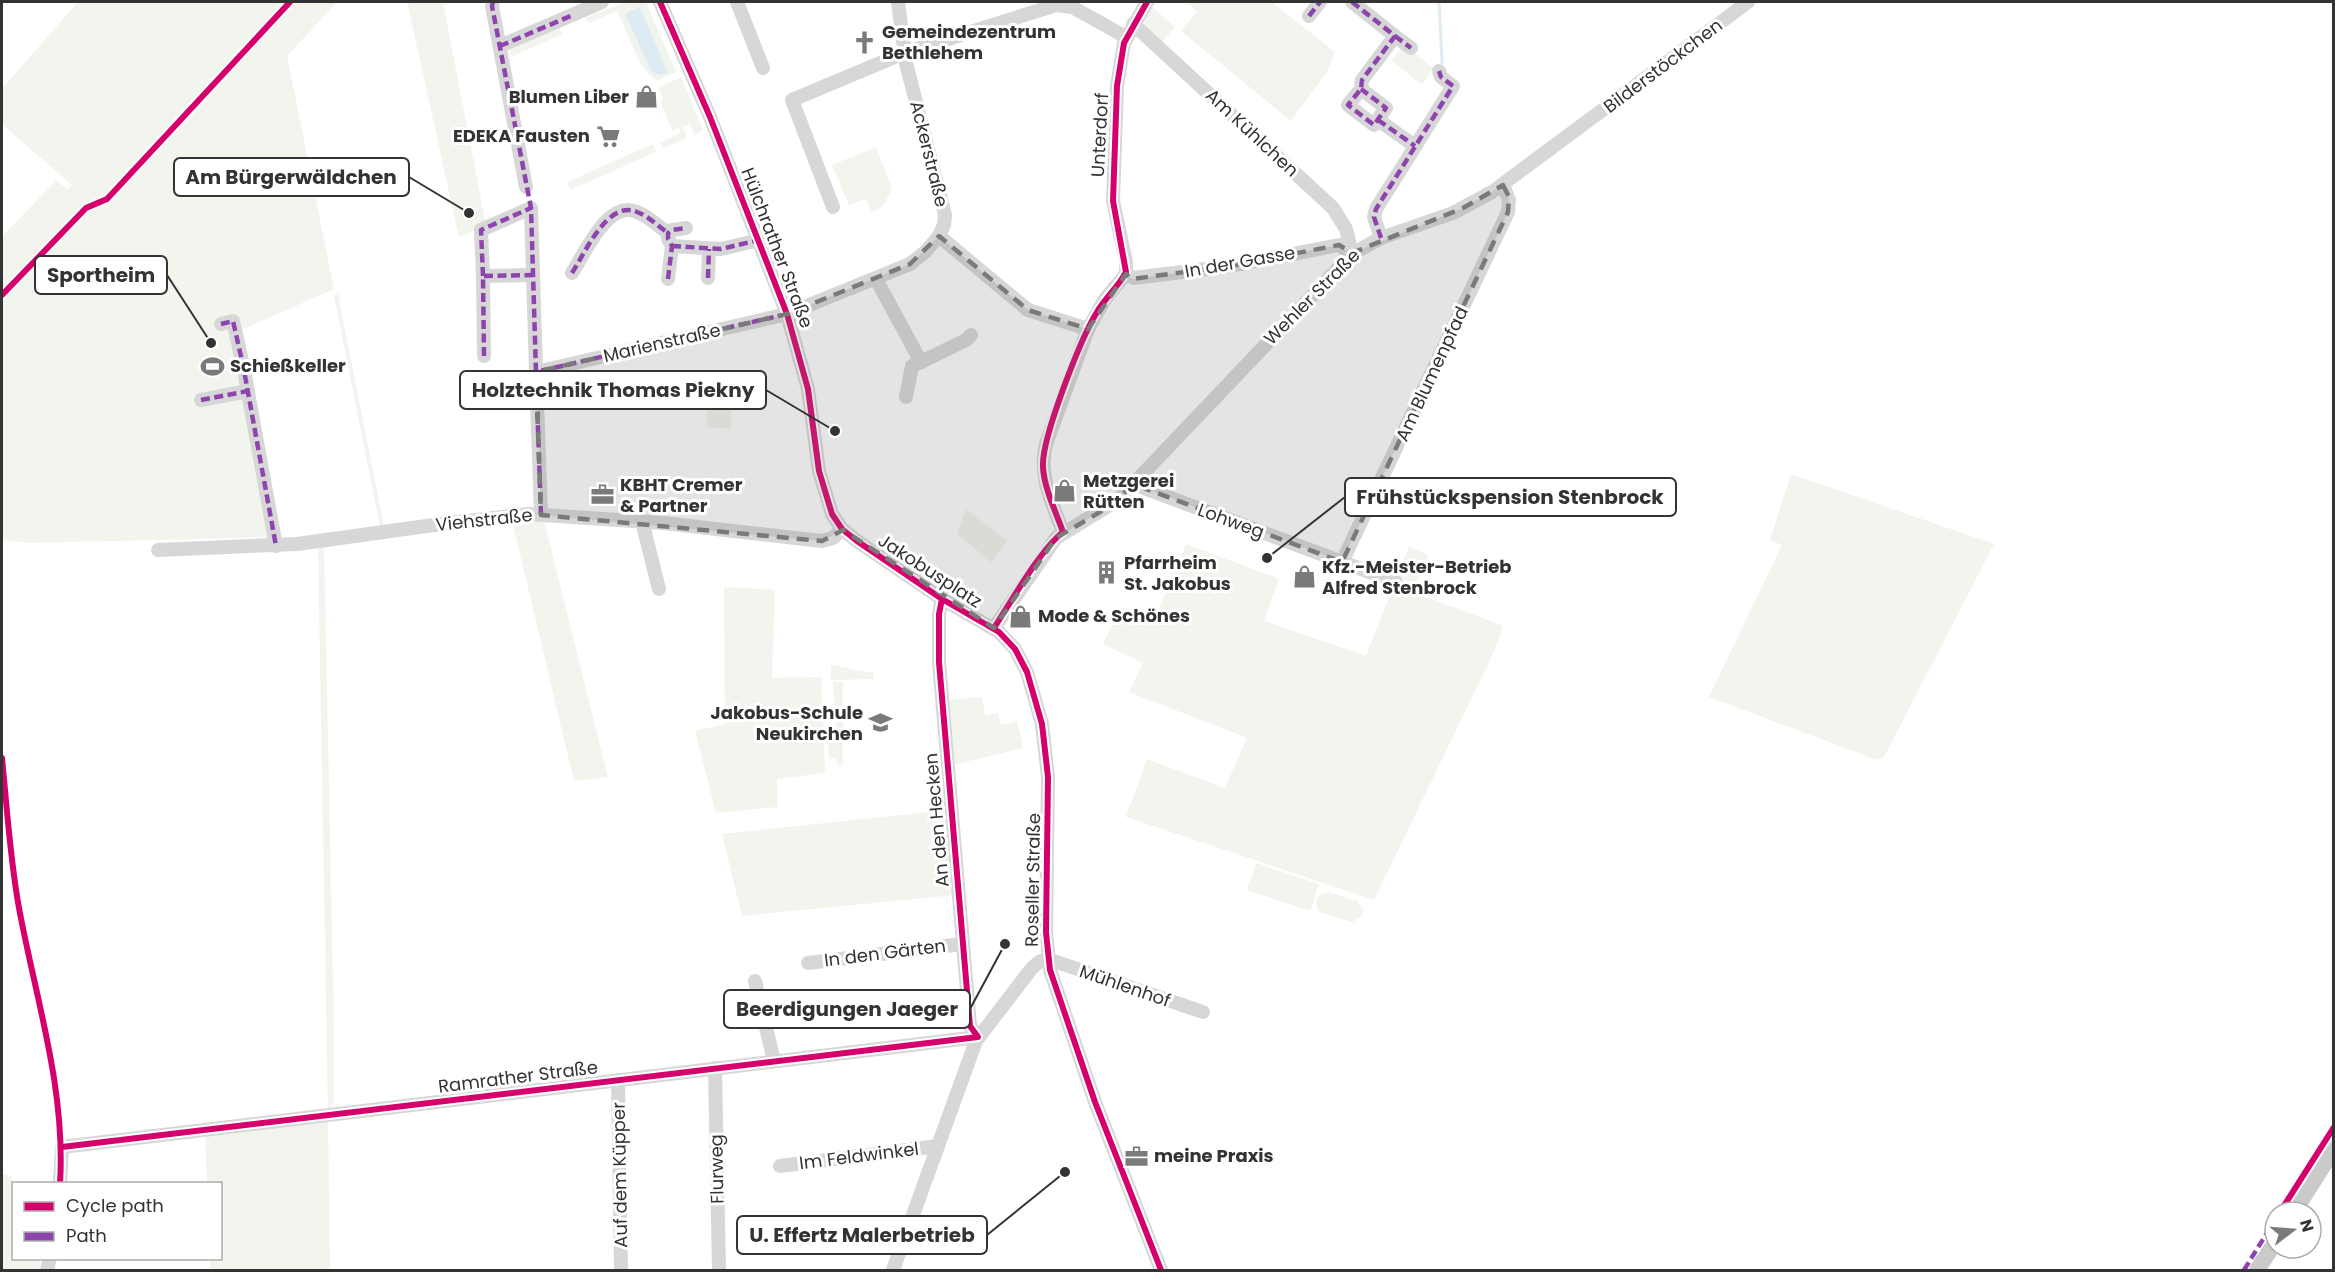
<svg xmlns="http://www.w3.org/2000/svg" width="2335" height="1272" viewBox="0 0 2335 1272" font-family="Poppins,sans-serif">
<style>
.green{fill:#f1f5ed}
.water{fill:#ddebf3}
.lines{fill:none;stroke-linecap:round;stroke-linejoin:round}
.stream{stroke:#ddebf3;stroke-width:3}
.minor{stroke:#d7d7d7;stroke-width:14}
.major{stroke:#cacaca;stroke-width:16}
.quiet{stroke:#8e44ad;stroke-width:4.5;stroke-dasharray:9 4.5;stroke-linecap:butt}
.cycleway-casing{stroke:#fff;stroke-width:10}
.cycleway{stroke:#d6006c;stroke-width:6}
.marked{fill:#7a7a7a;fill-opacity:0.2;stroke:#7a7a7a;stroke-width:4.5;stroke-dasharray:12 8;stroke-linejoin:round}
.labels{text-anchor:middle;stroke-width:6;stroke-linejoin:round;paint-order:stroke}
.poi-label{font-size:18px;font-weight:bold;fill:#333;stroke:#fff;text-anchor:start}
.street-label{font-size:18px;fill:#333;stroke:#fff}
.leader{fill:none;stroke:#333;stroke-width:2}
.callout-dot{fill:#333;stroke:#fff;stroke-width:2}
.callout{fill:#fff;stroke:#333;stroke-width:2}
.callout-label{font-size:20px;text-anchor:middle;font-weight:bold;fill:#333}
</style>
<rect width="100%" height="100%" fill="#fff"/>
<g class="green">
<polygon points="78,2 289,2 103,199 89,203 81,210 2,293 2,236 56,181 68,189 72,185 2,124 2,89"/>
<polygon points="293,2 337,2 287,56 334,289 239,331 278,537 29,543 2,540 2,299 88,210 107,201"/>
<polygon points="407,2 443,2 486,226 459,237"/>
<polygon points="624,2 646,2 676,72 657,81 642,67 617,11 588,23 586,18"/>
<polygon points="1186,2 1272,2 1335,52 1327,72 1291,121 1181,31 1197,11"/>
<polygon points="1151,6 1175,27 1161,43 1144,25"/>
<polygon points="559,26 562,34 511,57 510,47"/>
<polygon points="1404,44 1433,68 1422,85 1392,61"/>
<polygon points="681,77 703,130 695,135 690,124 683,127 687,138 663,148 660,143 681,133 679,128 672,130 660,101 663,99 658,88"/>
<polygon points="653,144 656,152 570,190 567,182"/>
<polygon points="876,147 892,188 883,206 872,212 866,199 849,205 832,165"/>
<polygon points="338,294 384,526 380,527 334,296"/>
<polygon points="708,377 732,379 731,429 707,427"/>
<polygon points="1791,474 1994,544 1884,757 1877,760 1709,697 1782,545 1770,540"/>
<polygon points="966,509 1007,541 991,562 957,534"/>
<polygon points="512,520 544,520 608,777 574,781"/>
<polygon points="1186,544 1279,579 1264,621 1366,656 1394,585 1501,625 1503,628 1490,660 1374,900 1126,817 1147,759 1225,788 1247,738 1129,692 1143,663 1103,644 1121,607 1154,621"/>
<polygon points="324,546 334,1031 334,1101 328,1112 318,547"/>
<polygon points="1409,547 1428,555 1416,584 1397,577"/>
<polygon points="724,587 775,590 772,678 821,677 825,773 777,779 778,807 716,813 695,731 725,724"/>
<polygon points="831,665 874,673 873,679 831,680"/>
<polygon points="833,682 843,682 843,765 837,765 836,758 829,759 828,727 836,726"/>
<polygon points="982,697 985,716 998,713 1001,725 1017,721 1023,748 953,765 947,700"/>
<polygon points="948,810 955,895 742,916 722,834"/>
<polygon points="1256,863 1319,884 1310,911 1247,890"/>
<polygon points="1329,892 1357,901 1363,909 1362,916 1352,922 1319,912 1316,900 1321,894"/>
<polygon points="328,1119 330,1270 210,1270 210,1259 220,1258 220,1184 207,1183 205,1135"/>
<polygon points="2,1174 12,1176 12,1182 23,1183 14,1184 14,1258 41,1259 40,1270 2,1270"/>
</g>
<polygon class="water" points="640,7 668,73 658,75 651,71 625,14"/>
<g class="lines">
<polyline class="stream" points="1439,2 1442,63"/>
<g class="minor">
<polyline points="493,2 492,6 526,187"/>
<polyline points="660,2 710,117 787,314 808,389 819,471 832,514 842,529 857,541 942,599 999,632 1015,649 1027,672 1042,724 1048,777 1046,932 1050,970 1095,1102 1161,1270"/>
<polyline points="737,2 763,68"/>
<polyline points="898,2 906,63 945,215 944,225 939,236 1028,310 1088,329"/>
<polyline points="1352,2 1395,36 1362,80 1361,89 1348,105 1374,125 1386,108 1361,89"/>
<polyline points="1309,16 1320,2"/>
<polyline points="1133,24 1333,208 1346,229 1352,254"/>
<polyline points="1395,36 1411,48"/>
<polyline points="500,46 602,2"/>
<polyline points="1378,120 1415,146"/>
<polyline points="833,207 792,100 904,53 1056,5 1072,7 1126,37"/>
<polyline points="1381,238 1374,217 1376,209 1453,86 1441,77 1439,71"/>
<polyline points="672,246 721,249 759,240"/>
<path d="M 572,273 C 585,253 608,199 637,212 C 648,216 658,226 668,233"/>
<polyline points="1126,274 1126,262 1113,201 1117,86 1124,43 1147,2"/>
<polyline points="1126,274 1134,278 1230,266 1339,245 1352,254"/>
<polyline points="483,276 481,230 531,208 536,372"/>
<polyline points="708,278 709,249"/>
<polyline points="668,279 672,246 668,239 668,233 672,230 686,228"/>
<polyline points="876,279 921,362 912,366 906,397"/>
<polyline points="221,324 233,321 243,365 276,546"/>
<polyline points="484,356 483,276 532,275"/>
<polyline points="921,362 966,340 971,335"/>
<polyline points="201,400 248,391"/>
<polyline points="1133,484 1396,582"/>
<polyline points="541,515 536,372 787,314 910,264 925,252 939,236"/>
<polyline points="642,521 659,589"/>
<path d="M 1063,532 C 1052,503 1038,475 1046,444 L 1088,329 L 1105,299 L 1126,274"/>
<polyline points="158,550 297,544 441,524 528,514 663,523 822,541 833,538 842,529"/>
<polyline points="1342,562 1508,212 1509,200 1503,185"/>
<polyline points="942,599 939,614 939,662 970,1026 978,1037"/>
<polyline points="994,628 1056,538 1118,500 1352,254 1381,238 1453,213 1492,192 1748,2"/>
<polyline points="1048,959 1203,1012"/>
<polyline points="808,963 963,944"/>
<polyline points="755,981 774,1061"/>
<polyline points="715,1068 719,1270"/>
<polyline points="618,1080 621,1270"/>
<polyline points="780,1166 938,1146"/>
<polyline points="60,1184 62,1147 978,1037"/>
<polyline points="47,1270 50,1258"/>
<polyline points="893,1270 976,1041 1032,968 1039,962 1048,959"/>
</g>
<g class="major">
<polyline points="2294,1212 2334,1149"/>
<polyline points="2257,1270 2275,1243"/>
</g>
<g class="quiet">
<polyline points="493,2 492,6 531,208 536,372"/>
<polyline points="1352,2 1395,36 1362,80 1361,89 1348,105 1374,125 1386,108 1361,89"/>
<polyline points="1309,16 1320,2"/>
<polyline points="1395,36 1411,48"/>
<polyline points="500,46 573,15"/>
<polyline points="1378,120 1415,146"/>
<polyline points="1381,238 1374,217 1376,209 1453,86 1441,77 1439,71"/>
<polyline points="672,246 721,249 759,240"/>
<path d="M 572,273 C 585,253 608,199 637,212 C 648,216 658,226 668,233"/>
<polyline points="483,276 481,230 531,208"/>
<polyline points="708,278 709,249"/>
<polyline points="668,279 672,246 668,239 668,233 672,230 686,228"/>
<polyline points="221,324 233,321 243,365 276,546"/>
<polyline points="484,356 483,276 532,275"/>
<polyline points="201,400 248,391"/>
<polyline points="541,515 536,372 787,314"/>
<polyline points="2244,1270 2275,1220"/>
</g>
<defs>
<g id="cycleway">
<polyline points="660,2 710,117 787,314 808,389 819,471 832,514 842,529 857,541 942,599 999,632 1015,649 1027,672 1042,724 1048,777 1046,932 1050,970 1095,1102 1161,1270"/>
<polyline points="2,295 86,208 107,199 290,2"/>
<path d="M 994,628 C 1011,602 1040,550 1063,532 C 1056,512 1044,488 1043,467 C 1041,439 1081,338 1097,312 C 1105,298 1119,286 1126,272 L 1113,201 L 1117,86 L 1124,43 L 1147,2"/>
<path d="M 2,758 C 7,808 10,859 19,908 C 36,1000 66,1089 60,1184"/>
<polyline points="62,1147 978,1037 970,1026 939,662 939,614 942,599"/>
<polyline points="2280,1212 2334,1127"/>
</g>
</defs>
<use href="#cycleway" class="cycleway-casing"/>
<use href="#cycleway" class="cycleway"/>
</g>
<path class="marked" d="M 1503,185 L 1509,197 L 1508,212 L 1342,562 L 1133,484 L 1112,505 L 1056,538 L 994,628 L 843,530 L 822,541 L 541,515 L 536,372 L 787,314 L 910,264 L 939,236 L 1028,310 L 1088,329 L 1126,274 L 1132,279 L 1230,266 L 1339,245 L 1352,253 L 1463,208 Z"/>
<defs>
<symbol id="church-bare" viewBox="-9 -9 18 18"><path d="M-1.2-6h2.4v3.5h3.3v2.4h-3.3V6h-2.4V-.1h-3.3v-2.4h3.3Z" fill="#7a7a7a" stroke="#fff" stroke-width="2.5" paint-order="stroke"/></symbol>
<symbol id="shop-bare" viewBox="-9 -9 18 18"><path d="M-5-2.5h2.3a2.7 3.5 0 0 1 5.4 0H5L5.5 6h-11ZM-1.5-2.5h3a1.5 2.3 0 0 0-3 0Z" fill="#7a7a7a" stroke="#fff" stroke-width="2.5" paint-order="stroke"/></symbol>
<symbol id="supermarket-bare" viewBox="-9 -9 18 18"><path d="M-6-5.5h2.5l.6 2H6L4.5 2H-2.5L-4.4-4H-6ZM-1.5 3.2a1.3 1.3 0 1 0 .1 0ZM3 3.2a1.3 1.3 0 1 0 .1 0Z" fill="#7a7a7a" stroke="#fff" stroke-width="2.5" paint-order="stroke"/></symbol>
<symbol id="stadium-bare" viewBox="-9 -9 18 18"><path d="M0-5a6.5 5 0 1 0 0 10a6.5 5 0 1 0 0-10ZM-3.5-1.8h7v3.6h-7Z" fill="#7a7a7a" stroke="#fff" stroke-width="2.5" paint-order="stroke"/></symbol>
<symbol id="office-bare" viewBox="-9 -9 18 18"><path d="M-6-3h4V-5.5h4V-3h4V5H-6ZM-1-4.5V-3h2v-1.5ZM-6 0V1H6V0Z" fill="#7a7a7a" stroke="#fff" stroke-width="2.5" paint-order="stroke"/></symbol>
<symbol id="building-bare" viewBox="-9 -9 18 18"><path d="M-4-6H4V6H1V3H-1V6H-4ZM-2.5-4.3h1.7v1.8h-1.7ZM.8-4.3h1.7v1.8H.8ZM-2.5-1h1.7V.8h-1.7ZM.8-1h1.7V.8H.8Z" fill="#7a7a7a" stroke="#fff" stroke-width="2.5" paint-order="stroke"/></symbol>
<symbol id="school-bare" viewBox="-9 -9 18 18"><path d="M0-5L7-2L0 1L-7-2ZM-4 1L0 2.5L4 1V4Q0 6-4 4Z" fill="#7a7a7a" stroke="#fff" stroke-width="2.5" paint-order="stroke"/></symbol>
</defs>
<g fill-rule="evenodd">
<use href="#church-bare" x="848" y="26" width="33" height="33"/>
<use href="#shop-bare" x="630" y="80" width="33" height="33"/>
<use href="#supermarket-bare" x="592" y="120" width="33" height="33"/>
<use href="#stadium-bare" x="196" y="350" width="33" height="33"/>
<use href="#shop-bare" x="1048" y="474" width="33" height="33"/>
<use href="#office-bare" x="586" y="478" width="33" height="33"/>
<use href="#building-bare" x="1090" y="556" width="33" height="33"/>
<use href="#shop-bare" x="1288" y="560" width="33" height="33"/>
<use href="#shop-bare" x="1004" y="600" width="33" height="33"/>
<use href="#school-bare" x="864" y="706" width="33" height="33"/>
<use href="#office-bare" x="1120" y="1140" width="33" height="33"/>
</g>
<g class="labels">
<g class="poi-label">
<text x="882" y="38">Gemeindezentrum<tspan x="882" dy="21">Bethlehem</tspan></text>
<text x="629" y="103" text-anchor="end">Blumen Liber</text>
<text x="590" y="142" text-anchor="end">EDEKA Fausten</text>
<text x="230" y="372">Schießkeller</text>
<text x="1083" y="487">Metzgerei<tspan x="1083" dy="21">Rütten</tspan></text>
<text x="620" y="491">KBHT Cremer<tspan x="620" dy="21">&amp; Partner</tspan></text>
<text x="1124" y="569">Pfarrheim<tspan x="1124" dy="21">St. Jakobus</tspan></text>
<text x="1322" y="573">Kfz.-Meister-Betrieb<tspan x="1322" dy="21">Alfred Stenbrock</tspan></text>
<text x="1038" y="622">Mode &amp; Schönes</text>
<text x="863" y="719" text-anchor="end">Jakobus-Schule<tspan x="863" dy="21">Neukirchen</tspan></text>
<text x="1154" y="1162">meine Praxis</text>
</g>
<g class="street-label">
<text transform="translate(1663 66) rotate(-37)" y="6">Bilderstöckchen</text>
<text transform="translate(1252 133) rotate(43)" y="6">Am Kühlchen</text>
<text transform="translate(1100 135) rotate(-87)" y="6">Unterdorf</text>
<text transform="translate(929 154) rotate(76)" y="6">Ackerstraße</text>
<text transform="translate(777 248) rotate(69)" y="6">Hülchrather Straße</text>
<text transform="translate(1240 262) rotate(-10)" y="6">In der Gasse</text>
<text transform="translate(1312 297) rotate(-45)" y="6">Wehler Straße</text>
<text transform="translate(662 343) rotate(-13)" y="6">Marienstraße</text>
<text transform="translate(1432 374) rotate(-65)" y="6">Am Blumenpfad</text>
<text transform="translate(484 520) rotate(-6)" y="6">Viehstraße</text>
<text transform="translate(1231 521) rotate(20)" y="6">Lohweg</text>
<text transform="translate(930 571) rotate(33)" y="6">Jakobusplatz</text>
<text transform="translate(937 820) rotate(-95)" y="6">An den Hecken</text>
<text transform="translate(1033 880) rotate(-89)" y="6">Roseller Straße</text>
<text transform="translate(885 953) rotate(-7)" y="6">In den Gärten</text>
<text transform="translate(1125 986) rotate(19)" y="6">Mühlenhof</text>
<text transform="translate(518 1077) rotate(-7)" y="6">Ramrather Straße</text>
<text transform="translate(859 1156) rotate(-7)" y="6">Im Feldwinkel</text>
<text transform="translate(717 1169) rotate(-91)" y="6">Flurweg</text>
<text transform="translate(620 1175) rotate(-91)" y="6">Auf dem Küpper</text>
</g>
</g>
<path class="leader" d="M469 213L409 177M211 343L167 275M835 431L766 390M1267 558L1345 497M1005 944L970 1009M1065 1172L987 1235"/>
<g class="callout-dot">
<circle cx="469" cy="213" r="6"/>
<circle cx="211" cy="343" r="6"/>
<circle cx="835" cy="431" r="6"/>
<circle cx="1267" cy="558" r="6"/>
<circle cx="1005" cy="944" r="6"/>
<circle cx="1065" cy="1172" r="6"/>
</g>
<g class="callout">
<rect x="174" y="158" width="235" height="38" rx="6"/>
<rect x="35" y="256" width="132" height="38" rx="6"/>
<rect x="460" y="371" width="306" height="38" rx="6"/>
<rect x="1345" y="478" width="331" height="38" rx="6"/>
<rect x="724" y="990" width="246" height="38" rx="6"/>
<rect x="737" y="1216" width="250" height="38" rx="6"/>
</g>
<g class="callout-label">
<text x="291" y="184">Am Bürgerwäldchen</text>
<text x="101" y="282">Sportheim</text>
<text x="613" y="397">Holztechnik Thomas Piekny</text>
<text x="1510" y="504">Frühstückspension Stenbrock</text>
<text x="847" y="1016">Beerdigungen Jaeger</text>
<text x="862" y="1242">U. Effertz Malerbetrieb</text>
</g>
<rect width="2335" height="1272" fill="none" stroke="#333333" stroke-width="6"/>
<rect x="12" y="1182" width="210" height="78" fill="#ffffff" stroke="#adadad" stroke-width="1.5"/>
<rect x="24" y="1202" width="30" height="9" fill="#d6006c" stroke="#adadad" stroke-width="1.5"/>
<text x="66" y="1212" font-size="18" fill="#333333">Cycle path</text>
<rect x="24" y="1232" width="30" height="9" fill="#8e44ad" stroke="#adadad" stroke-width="1.5"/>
<text x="66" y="1242" font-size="18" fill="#333333">Path</text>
<g transform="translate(2293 1230) rotate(73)"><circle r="28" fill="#ffffff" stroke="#adadad" stroke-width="1.5"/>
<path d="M0-4.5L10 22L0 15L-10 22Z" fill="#7a7a7a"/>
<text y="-9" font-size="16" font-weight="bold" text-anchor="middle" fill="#333333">N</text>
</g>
</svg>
